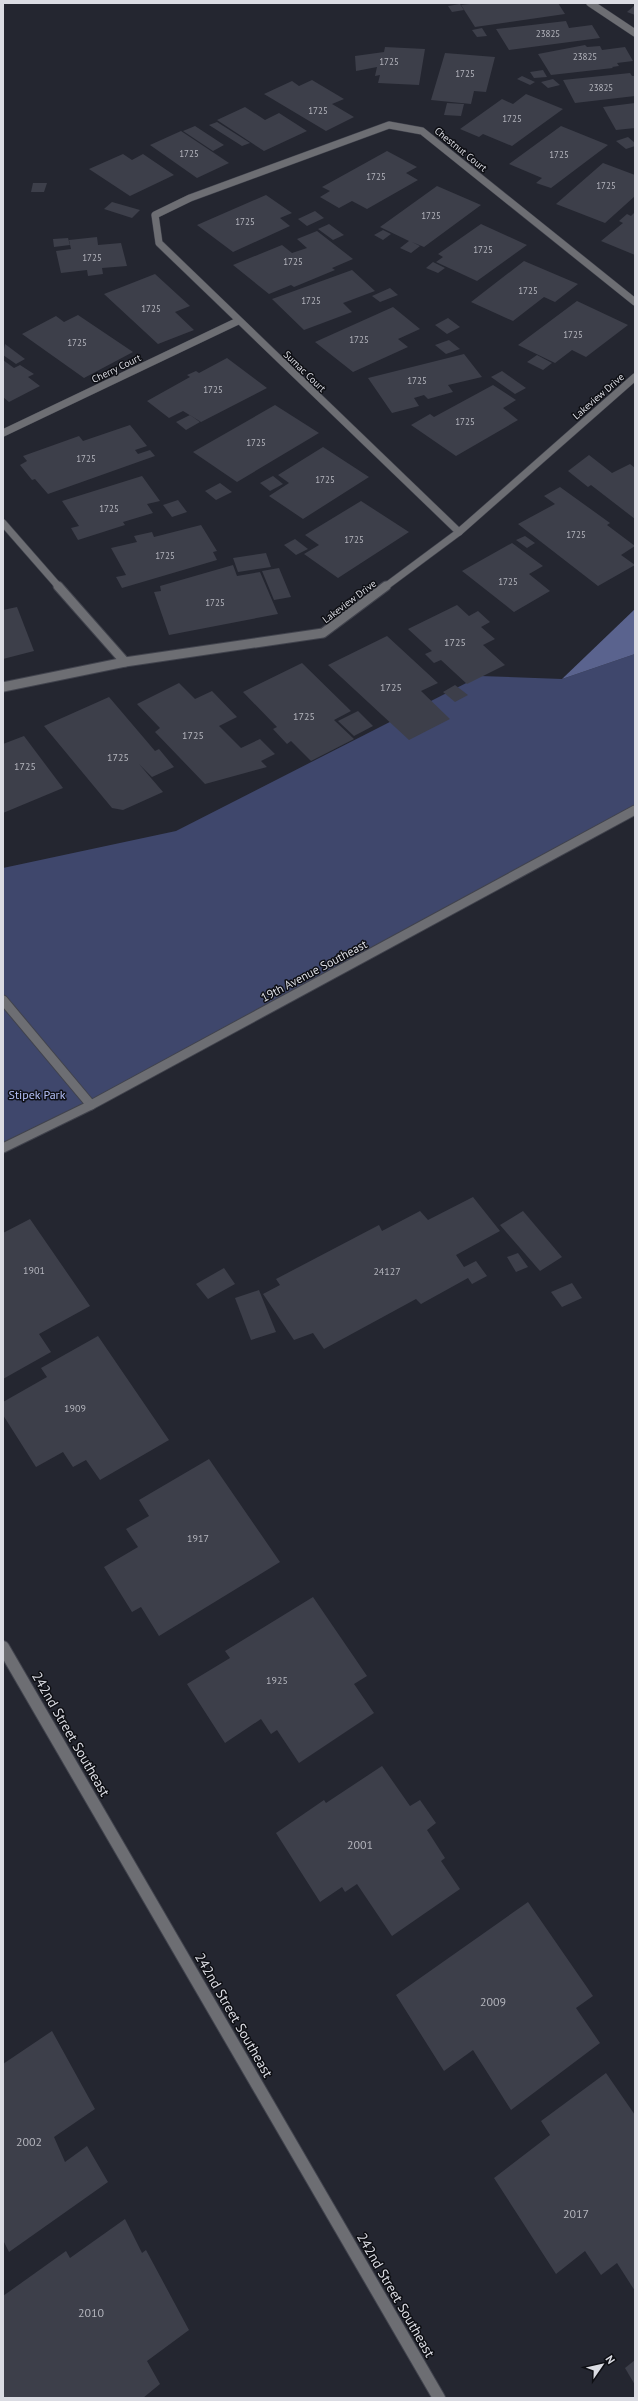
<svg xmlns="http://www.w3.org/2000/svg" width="638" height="2401" viewBox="0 0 638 2401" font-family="'PT Sans',sans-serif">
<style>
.green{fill:#3f476c}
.water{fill:#5a638e}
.building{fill:#3d3f4a}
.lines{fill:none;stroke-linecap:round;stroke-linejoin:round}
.minor-far2-casing{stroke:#41434d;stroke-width:8}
.minor-far1-casing{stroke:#41434d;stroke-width:11}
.minor-casing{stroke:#41434d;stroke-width:14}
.minor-far2{stroke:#6d6e73;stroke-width:7}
.minor-far1{stroke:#6d6e73;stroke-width:9}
.minor{stroke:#6d6e73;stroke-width:12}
.labels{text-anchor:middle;stroke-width:3;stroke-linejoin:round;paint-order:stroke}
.far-number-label{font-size:9px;fill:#b4b5bd}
.far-street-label{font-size:10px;fill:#dbdce3;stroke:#0e0f14}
.number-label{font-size:10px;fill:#b4b5bd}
.street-label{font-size:12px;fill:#dbdce3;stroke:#0e0f14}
.park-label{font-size:12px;fill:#b5c1f8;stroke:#0e0f14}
.near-number-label{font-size:12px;fill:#b4b5bd}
.near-street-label{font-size:14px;fill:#dbdce3;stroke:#0e0f14}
</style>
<rect width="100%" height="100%" fill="#242630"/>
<polygon class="green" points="635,654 635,810 3,1153 3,1008 81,1094 3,1000 3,868 176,831 480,676 562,679"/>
<polygon class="water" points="635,609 635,654 562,679"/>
<g class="building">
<polygon points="478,3 558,3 565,14 475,27 461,5"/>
<polygon points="460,4 464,10 452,12 448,6"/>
<polygon points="635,5 635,15 627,12"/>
<polygon points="566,21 569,28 592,25 600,38 509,50 496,29"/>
<polygon points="482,28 487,36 477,37 472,30"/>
<polygon points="585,45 587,47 600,46 602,50 625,47 633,61 617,63 619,66 612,67 613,68 551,75 538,54"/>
<polygon points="385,47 425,49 419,85 378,83 380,75 375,76 377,67 356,71 355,56 384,52"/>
<polygon points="445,53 495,57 486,92 474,91 471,104 431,100"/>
<polygon points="543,70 547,77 534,78 530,72"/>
<polygon points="630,73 632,76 635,76 635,96 575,103 563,80"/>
<polygon points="522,76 535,82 530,85 517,79"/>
<polygon points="553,79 560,85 548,88 541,82"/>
<polygon points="312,80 344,99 332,104 354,117 326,131 264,94 292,81 299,86"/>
<polygon points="526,94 563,109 512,146 483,134 479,137 460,129 502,99 513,104"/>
<polygon points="447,103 464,104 461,116 444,115"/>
<polygon points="635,103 635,128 616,130 603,107"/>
<polygon points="245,107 265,120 279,113 307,131 264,151 217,120"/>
<polygon points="217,122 250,143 242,146 209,125"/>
<polygon points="195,126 224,145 213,151 183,131"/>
<polygon points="561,126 608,145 551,188 536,183 542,178 509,164"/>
<polygon points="181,131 229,163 197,178 150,145"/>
<polygon points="628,137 635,143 635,146 626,149 616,141"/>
<polygon points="387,151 417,167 406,173 418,180 367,209 352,201 339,208 320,197 330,191 322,187"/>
<polygon points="123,154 132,160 143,154 174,175 130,196 89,169"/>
<polygon points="603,163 635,175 635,196 605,223 556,204"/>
<polygon points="33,183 47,183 44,192 31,192"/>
<polygon points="437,186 481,205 424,247 412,242 420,246 411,253 400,248 409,241 380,227"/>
<polygon points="266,195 292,213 280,218 290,226 233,252 197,225"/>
<polygon points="112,202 140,210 132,218 104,209"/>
<polygon points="315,211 324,218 307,226 298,219"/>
<polygon points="635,212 635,255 601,241 623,223 619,221 627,214 631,216"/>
<polygon points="329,224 344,235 333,240 318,229"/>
<polygon points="481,224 527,245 477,281 436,262 443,257 438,254"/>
<polygon points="383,230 391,234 383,240 374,235"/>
<polygon points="317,231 353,259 332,268 335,270 294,287 291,285 269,294 233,265 282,245 292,253 307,248 297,239"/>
<polygon points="97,237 98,245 121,243 127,266 102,268 103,274 88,276 87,270 61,273 56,251 71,249 69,240"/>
<polygon points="68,238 70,245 54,247 53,239"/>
<polygon points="524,261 578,284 555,302 544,297 513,321 471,302"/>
<polygon points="433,262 445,268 438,273 426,268"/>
<polygon points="352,270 375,291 343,303 352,312 304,330 272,299"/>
<polygon points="155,274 190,306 175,312 194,330 158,344 104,294"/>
<polygon points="390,288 398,295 380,302 372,296"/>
<polygon points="577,301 628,325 586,357 572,350 555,363 518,345"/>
<polygon points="393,307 420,329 398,339 408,347 353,372 315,342"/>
<polygon points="78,315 133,352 84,378 22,334 56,316 64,322"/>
<polygon points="448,318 460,327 447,334 435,325"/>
<polygon points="449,340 460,349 446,354 435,345"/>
<polygon points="5,344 25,359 16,364 3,355"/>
<polygon points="464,354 482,377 448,385 453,392 428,399 424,395 414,398 419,406 392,413 368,378"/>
<polygon points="537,355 552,363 543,370 527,362"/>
<polygon points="227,358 267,388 201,422 183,411 169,418 147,401 190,377 187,375 196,371 199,373"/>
<polygon points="3,360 14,368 20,365 34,374 28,377 40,386 9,402 3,397"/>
<polygon points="502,371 526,388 515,394 491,377"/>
<polygon points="493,385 516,400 503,408 518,420 456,456 411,425 430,414 434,417"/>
<polygon points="275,405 319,433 237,482 193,452"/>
<polygon points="190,415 200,422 186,430 176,422"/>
<polygon points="130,425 147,446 135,450 138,454 150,450 155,456 48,494 35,479 32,480 20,465 27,461 23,456 79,436 83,441"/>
<polygon points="323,447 369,477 303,519 269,496 289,483 278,475"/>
<polygon points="589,455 612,473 630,464 635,468 635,519 591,485 588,487 568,471"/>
<polygon points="142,476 160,501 147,504 153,513 123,522 125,525 78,540 71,528 79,526 62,501"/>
<polygon points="273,476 283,484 270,491 260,483"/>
<polygon points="220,483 232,492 216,500 205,491"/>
<polygon points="560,487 610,523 607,525 635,546 621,555 635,565 598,586 518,524 555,504 544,496"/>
<polygon points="178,500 187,512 172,517 163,505"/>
<polygon points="361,501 409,532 338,578 304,554 319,545 305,535"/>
<polygon points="201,525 217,551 213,552 217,560 122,588 116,577 126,575 111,548 137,542 134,536 152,532 154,537"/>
<polygon points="525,536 535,543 527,548 516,540"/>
<polygon points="295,539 308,549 296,555 284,545"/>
<polygon points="512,543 543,566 529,574 550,591 514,612 462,571"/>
<polygon points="266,553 271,567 238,572 233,558"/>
<polygon points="233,565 237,576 260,572 278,614 169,635 154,592 161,591 160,586"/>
<polygon points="279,568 291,597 274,600 262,571"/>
<polygon points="457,605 469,616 478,611 490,622 481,627 495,639 483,645 505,665 467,684 441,660 434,663 425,654 432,651 408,629"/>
<polygon points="17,607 34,651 3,659 3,610"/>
<polygon points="387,636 438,683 421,691 450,719 409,740 328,665"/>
<polygon points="302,663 351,711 334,720 354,739 311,761 291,741 287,744 273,729 277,727 243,692"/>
<polygon points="179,683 195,699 212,691 237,717 219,726 241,748 260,739 275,754 261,761 267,767 205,784 155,732 160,728 137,704"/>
<polygon points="455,685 468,695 455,702 443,692"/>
<polygon points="109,697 155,751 159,749 174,767 152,777 139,764 163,792 123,810 112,808 44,726"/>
<polygon points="358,711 373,726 354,736 338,721"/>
<polygon points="24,736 63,788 3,813 3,744"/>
<polygon points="473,1197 500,1231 456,1255 464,1267 476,1261 487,1276 472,1284 468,1278 421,1304 416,1299 324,1349 313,1333 294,1340 263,1294 280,1285 276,1279 379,1225 382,1231 420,1211 428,1220"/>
<polygon points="523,1211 562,1257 540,1271 500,1225"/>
<polygon points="30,1219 90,1306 39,1334 51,1352 3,1379 3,1233"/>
<polygon points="518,1253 528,1267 516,1272 507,1257"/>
<polygon points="224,1268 235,1284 208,1299 196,1284"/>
<polygon points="572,1283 582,1298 562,1307 551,1292"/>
<polygon points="259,1290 276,1332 251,1340 235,1298"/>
<polygon points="98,1336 169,1440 100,1480 86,1460 73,1467 63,1452 36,1467 3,1415 3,1402 47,1377 41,1368"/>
<polygon points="209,1459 280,1562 159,1636 141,1607 132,1612 104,1567 138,1547 126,1529 149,1516 139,1500"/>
<polygon points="313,1597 367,1676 354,1684 374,1713 299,1763 277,1730 271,1734 261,1719 225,1743 187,1684 230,1658 225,1651"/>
<polygon points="382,1766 410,1806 420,1800 436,1823 427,1830 445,1858 441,1861 460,1889 392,1936 357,1884 345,1892 342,1887 320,1902 276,1833 324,1800 326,1803"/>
<polygon points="528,1902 593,1996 576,2008 600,2043 511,2110 473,2050 444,2071 396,1995"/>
<polygon points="52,2031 95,2109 54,2137 65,2162 87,2146 108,2182 9,2252 3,2240 3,2064"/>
<polygon points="606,2073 635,2115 635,2291 617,2263 601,2275 585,2251 556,2274 494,2178 550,2135 541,2121"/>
<polygon points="125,2219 142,2253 146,2250 189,2330 147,2361 160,2384 143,2398 3,2398 3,2296 66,2251 70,2258"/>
<polygon points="635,2360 635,2385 625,2368"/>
</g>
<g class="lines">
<defs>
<g id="minor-far2">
<polyline points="590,3 635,33"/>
<polyline points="3,433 238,321"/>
<polyline points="3,523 59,587"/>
<polyline points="459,532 159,243 155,215 190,198 389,125 422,131 635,302"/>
<polyline points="385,587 459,532 635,377"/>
</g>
<g id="minor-far1">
<polyline points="58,586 125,662"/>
<polyline points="3,687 125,662 323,633 386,586"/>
<polyline points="3,1000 91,1105"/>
<polyline points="3,1148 91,1105 635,810"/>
</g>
<polyline id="minor" points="3,1647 439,2398"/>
</defs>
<use href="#minor-far2" class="minor-far2-casing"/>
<use href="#minor-far1" class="minor-far1-casing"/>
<use href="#minor" class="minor-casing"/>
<use href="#minor-far2" class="minor-far2"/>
<use href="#minor-far1" class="minor-far1"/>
<use href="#minor" class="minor"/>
</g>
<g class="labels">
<g class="far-number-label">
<text x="548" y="37">23825</text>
<text x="585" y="60">23825</text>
<text x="389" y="65">1725</text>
<text x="465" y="77">1725</text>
<text x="601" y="91">23825</text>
<text x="318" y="114">1725</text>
<text x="512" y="122">1725</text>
<text x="189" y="157">1725</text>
<text x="559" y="158">1725</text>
<text x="376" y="180">1725</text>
<text x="606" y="189">1725</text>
<text x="431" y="219">1725</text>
<text x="245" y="225">1725</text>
<text x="483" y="253">1725</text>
<text x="92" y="261">1725</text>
<text x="293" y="265">1725</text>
<text x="528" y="294">1725</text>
<text x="311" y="304">1725</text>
<text x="151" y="312">1725</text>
<text x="573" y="338">1725</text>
<text x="359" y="343">1725</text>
<text x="77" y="346">1725</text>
<text x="417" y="384">1725</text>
<text x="213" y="393">1725</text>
<text x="465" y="425">1725</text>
<text x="256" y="446">1725</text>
<text x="86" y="462">1725</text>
<text x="325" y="483">1725</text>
<text x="109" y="512">1725</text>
<text x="576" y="538">1725</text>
<text x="354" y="543">1725</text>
<text x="165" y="559">1725</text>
<text x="508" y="585">1725</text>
<text x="215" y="606">1725</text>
</g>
<g class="far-street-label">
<text transform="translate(461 149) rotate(39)" y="4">Chestnut Court</text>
<text transform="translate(116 368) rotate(-26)" y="4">Cherry Court</text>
<text transform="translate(305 371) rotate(44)" y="4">Sumac Court</text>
<text transform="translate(598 396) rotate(-41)" y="4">Lakeview Drive</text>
<text transform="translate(349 601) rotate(-37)" y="4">Lakeview Drive</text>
</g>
<g class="number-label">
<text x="455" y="646">1725</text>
<text x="391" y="691">1725</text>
<text x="304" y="720">1725</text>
<text x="193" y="739">1725</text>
<text x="118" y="761">1725</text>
<text x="25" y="770">1725</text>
<text x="34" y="1274">1901</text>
<text x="387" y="1275">24127</text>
<text x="75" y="1412">1909</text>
<text x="198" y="1542">1917</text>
<text x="277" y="1684">1925</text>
</g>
<g class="street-label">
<text transform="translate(314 971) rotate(-28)" y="4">19th Avenue Southeast</text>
</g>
<g class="park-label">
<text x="37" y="1099">Stipek Park</text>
</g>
<g class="near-number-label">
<text x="360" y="1849">2001</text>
<text x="493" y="2006">2009</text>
<text x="29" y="2146">2002</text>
<text x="576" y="2218">2017</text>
<text x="91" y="2317">2010</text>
</g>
<g class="near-street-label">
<text transform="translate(71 1734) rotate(60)" y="5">242nd Street Southeast</text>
<text transform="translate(234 2015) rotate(60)" y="5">242nd Street Southeast</text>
<text transform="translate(396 2295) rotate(60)" y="5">242nd Street Southeast</text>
</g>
</g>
<rect width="638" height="2401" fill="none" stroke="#dbdce3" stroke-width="8"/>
<g transform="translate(602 2365) rotate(56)" stroke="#0e0f14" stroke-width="3" paint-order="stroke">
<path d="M0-3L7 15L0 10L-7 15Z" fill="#dbdce3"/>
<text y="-6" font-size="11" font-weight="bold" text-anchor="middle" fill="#dbdce3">N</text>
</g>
</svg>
